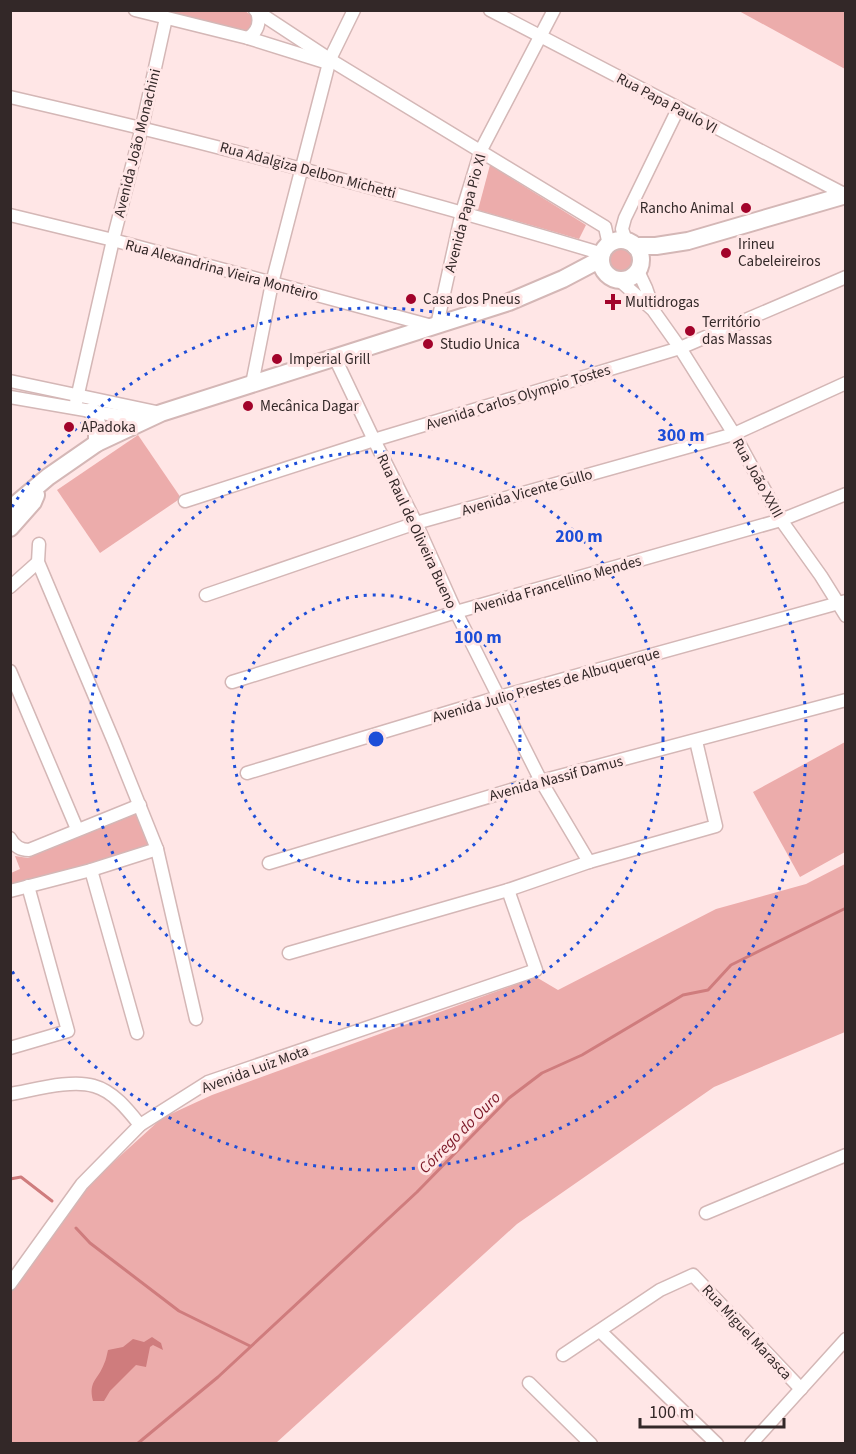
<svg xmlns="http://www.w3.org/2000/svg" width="856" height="1454" viewBox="0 0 856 1454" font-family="'Source Sans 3',sans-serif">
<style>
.green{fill:#ecacab}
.water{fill:#cf7c7d}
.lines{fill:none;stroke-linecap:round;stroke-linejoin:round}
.stream{stroke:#cf7c7d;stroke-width:3}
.street-casing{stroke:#d4b7b6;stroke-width:15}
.secondary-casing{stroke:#d4b7b6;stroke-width:20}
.street{stroke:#fff;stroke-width:12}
.secondary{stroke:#fff;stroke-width:16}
.ring{fill:none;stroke:#1d4ed8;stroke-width:3;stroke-dasharray:3 6}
.poi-dot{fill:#a2032a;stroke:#ffe6e6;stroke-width:2}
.labels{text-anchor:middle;stroke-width:6;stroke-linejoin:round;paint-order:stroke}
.street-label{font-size:15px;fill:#332828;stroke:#ffe6e6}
.poi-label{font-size:15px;fill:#332828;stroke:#ffe6e6;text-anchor:start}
.water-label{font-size:16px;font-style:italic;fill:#7c1726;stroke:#ffe6e6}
.centre{fill:#1d4ed8;stroke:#ffe6e6;stroke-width:3}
.ring-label{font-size:18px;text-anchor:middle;font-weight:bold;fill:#1d4ed8;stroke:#ffe6e6;stroke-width:6;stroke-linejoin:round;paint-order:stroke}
</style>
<rect width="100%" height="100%" fill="#ffe6e6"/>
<g class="green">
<path d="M 149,11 L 245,11 L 251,15 C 255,23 252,28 245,33 Z"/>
<polygon points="739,11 845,11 845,69"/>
<polygon points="490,165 586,225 579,239 478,210"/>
<circle cx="622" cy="261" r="14"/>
<polygon points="138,435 181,498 100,553 57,490"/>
<polygon points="845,742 845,852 800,877 753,792"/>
<polygon points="135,814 137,814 149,844 143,849 11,885 11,873 20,869 15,856 28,858"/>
<polygon points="845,864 845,1032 714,1087 517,1224 276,1443 11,1444 11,1292 87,1186 162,1118 212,1095 536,977 558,990 716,909 806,884"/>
</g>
<path class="water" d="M 152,1337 L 161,1343 L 163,1350 L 153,1345 L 150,1347 L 146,1367 L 136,1365 L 110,1391 L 104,1401 L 93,1401 C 88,1381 98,1380 104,1364 C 106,1360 107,1354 108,1350 L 123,1347 L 133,1339 L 144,1342 Z"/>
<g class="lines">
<g class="stream">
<polyline points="10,1179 21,1177 52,1201"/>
<polyline points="76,1228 90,1243 179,1311 250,1346"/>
<polyline points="137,1444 218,1377 417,1192 509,1098 542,1073 582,1055 683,995 708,990 731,965 846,908"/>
</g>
<defs>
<g id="street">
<polyline points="135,10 248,38 328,63"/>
<polyline points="255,10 337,64 605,227 609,245"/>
<polyline points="490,10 846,195"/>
<path d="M 248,38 C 257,32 261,23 257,12"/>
<path d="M 10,97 C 210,143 407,195 603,254"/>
<polyline points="10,215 113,240 432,326"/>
<polyline points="626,241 622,229 625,218 678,109"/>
<polyline points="638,271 646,288 653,308"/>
<polyline points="619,280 653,310 680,348 734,434 781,520 821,576 846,616"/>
<polyline points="437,325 462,212 481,150 554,10"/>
<polyline points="335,358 374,440 416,523 456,612 541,781 589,862"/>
<polyline points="10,381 161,413"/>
<polyline points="252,384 272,283 330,59 354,10"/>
<polyline points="10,397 143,420"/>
<polyline points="75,407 113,240 142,127 166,18"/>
<polyline points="185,501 374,440 680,348 846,277"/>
<polyline points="39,544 38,562 114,742 157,849 196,1019"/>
<polyline points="10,587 38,562"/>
<polyline points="206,595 416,523 734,434 846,383"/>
<polyline points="10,671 77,829"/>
<polyline points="232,682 456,612 781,520 846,494"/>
<polyline points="247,773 499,697 846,601"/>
<path d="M 10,838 C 14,846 20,850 29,850 L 140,805"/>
<polyline points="269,863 541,781 846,700"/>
<polyline points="91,870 137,1033"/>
<polyline points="10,891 91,870 157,849"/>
<polyline points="289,953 508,890 589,862 716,826 696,741"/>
<polyline points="10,1048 68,1031 28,886"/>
<path d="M 10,1094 C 34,1090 71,1079 94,1086 C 113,1091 128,1110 140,1125"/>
<polyline points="706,1213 846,1155"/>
<polyline points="10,1284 82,1184 140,1125 208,1082 536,970 508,890"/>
<polyline points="601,1332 717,1444"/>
<polyline points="563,1355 660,1290 693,1275 801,1389"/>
<polyline points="529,1383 591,1444"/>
<polyline points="751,1444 846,1339"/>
</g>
<g id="secondary">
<circle cx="621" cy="260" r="20"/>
<polyline points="635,246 656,246 688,241 846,195"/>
<polyline points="92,411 97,423 97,443"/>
<polyline points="10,509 48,477 97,443 161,413 509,302 563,279 601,259"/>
<polyline points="10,528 33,502 36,495"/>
</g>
</defs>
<use href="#street" class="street-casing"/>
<use href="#secondary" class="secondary-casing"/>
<use href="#street" class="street"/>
<use href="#secondary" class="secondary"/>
</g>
<g class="ring">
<circle cx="376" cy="739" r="144"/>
<circle cx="376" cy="739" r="287"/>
<path d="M12 507A431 431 0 1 1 12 971"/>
</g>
<g class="poi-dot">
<circle cx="746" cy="208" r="6"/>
<circle cx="726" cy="253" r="6"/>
<circle cx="411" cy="299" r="6"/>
<path d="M610 293h6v6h6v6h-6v6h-6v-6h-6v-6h6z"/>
<circle cx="690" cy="331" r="6"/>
<circle cx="428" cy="344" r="6"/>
<circle cx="277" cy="359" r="6"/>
<circle cx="248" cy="406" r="6"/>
<circle cx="69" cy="427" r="6"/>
</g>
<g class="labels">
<g class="street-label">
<text transform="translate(667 103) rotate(28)" y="5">Rua Papa Paulo VI</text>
<text transform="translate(137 143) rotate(-76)" y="5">Avenida João Monachini</text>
<text transform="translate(308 170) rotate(15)" y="5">Rua Adalgiza Delbon Michetti</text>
<text transform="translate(465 213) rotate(-75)" y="5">Avenida Papa Pio XI</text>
<text transform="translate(222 270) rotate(15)" y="5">Rua Alexandrina Vieira Monteiro</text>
<text transform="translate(518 397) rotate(-17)" y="5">Avenida Carlos Olympio Tostes</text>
<text transform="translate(758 478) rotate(61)" y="5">Rua João XXIII</text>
<text transform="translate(527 492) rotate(-16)" y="5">Avenida Vicente Gullo</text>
<text transform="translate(417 531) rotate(65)" y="5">Rua Raul de Oliveira Bueno</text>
<text transform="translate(557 584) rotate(-16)" y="5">Avenida Francellino Mendes</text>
<text transform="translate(546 685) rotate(-16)" y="5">Avenida Julio Prestes de Albuquerque</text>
<text transform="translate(556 778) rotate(-15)" y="5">Avenida Nassif Damus</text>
<text transform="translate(255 1069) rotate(-20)" y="5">Avenida Luiz Mota</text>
<text transform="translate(747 1332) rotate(47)" y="5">Rua Miguel Marasca</text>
</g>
<g class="poi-label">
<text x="734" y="213" text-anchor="end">Rancho Animal</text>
<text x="738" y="249">Irineu<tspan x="738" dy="17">Cabeleireiros</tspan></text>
<text x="423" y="304">Casa dos Pneus</text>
<text x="625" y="307">Multidrogas</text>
<text x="702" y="327">Território<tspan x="702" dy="17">das Massas</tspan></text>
<text x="440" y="349">Studio Unica</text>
<text x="289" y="364">Imperial Grill</text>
<text x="260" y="411">Mecânica Dagar</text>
<text x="81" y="432">APadoka</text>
</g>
<g class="water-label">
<text transform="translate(459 1132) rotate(-45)" y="6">Córrego do Ouro</text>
</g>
</g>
<circle cx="376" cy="739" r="9" class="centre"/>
<g class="ring-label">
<text x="681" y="441">300 m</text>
<text x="579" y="542">200 m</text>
<text x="478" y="643">100 m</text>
</g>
<rect width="856" height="1454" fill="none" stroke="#332828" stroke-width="24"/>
<path d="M640 1418v9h144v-9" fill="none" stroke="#332828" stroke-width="3"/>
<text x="649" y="1418" font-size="18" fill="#332828" stroke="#ffe6e6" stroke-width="4.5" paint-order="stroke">100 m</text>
</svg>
